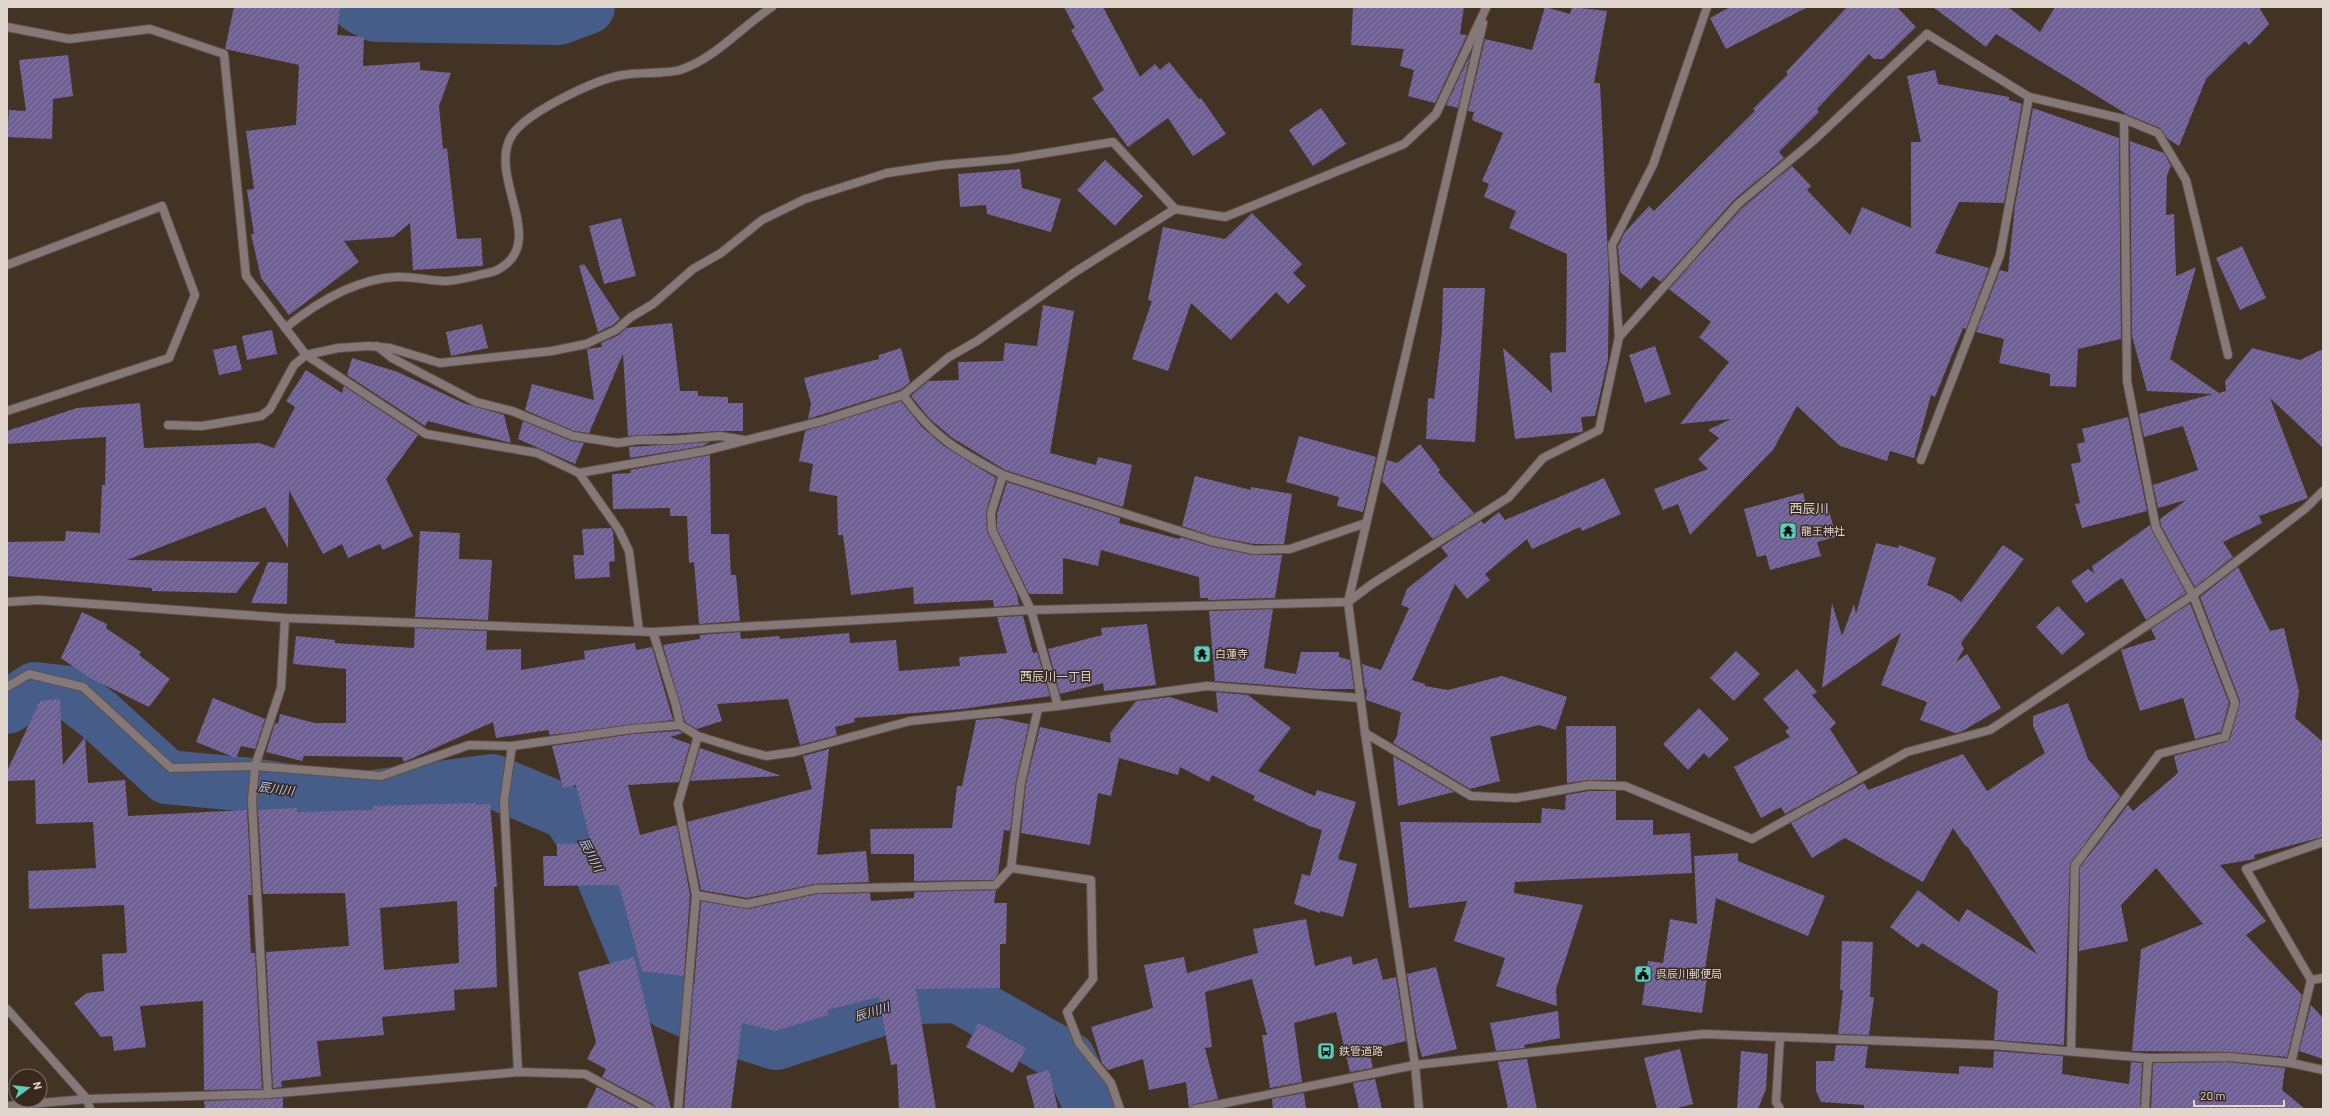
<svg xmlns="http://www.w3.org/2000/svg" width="2330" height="1116" viewBox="0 0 2330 1116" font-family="Barlow,'Noto Sans JP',sans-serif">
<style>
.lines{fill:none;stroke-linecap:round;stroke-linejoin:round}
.river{stroke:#465c89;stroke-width:54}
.building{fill:url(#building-hatch);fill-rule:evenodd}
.service-casing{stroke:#5f5043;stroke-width:10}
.minor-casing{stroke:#5f5043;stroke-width:10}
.tertiary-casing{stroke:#5f5043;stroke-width:10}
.service{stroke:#847878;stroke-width:8}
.minor{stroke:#847878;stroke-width:8}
.tertiary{stroke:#847878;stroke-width:8}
.labels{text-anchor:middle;stroke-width:3;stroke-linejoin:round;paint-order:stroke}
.poi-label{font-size:11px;fill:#e0d6cd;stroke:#39291c;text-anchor:start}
.neighbourhood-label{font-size:12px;fill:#e0d6cd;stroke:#39291c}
.water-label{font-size:12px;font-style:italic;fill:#b6cbf6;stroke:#39291c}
.quarter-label{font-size:13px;fill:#e0d6cd;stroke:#39291c}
</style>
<defs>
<pattern id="building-hatch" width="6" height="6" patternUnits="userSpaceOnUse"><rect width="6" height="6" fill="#6e6092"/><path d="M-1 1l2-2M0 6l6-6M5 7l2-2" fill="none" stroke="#897da5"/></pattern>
</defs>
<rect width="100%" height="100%" fill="#433325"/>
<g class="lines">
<g class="river">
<polyline points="360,7 376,15 559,18 588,7"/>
<polyline points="7,707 35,689 70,693 99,715 167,777 251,785 350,800 492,781 568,813 595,857 633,949 669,1003 725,1027 776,1043 917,997 958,996 1069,1059 1092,1109"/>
</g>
</g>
<g class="building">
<polygon points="234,7 340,7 337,35 364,37 363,66 420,62 420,70 451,73 439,106 443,149 447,148 457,239 481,238 483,266 413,270 410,223 393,237 344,241 359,262 289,315 261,278 251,234 254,234 247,190 254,189 246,131 296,125 299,65 225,49"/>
<polygon points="1064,7 1103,7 1140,77 1155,64 1160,70 1169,62 1199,99 1201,98 1226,134 1193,156 1168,118 1128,147 1092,98 1104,90 1071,30 1075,28"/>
<polygon points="1353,7 1464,7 1460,34 1467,35 1435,103 1408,96 1414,70 1400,66 1404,49 1351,45"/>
<polygon points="1545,7 1570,14 1572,7 1607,11 1594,83 1600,83 1602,123 1609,281 1608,359 1595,416 1581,417 1583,432 1515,439 1503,348 1552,393 1550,353 1566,352 1567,254 1509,228 1516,211 1484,197 1489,184 1482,181 1503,133 1472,120 1474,112 1468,111 1485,39 1532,50"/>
<polygon points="1730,7 1808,7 1726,49 1710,18"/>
<polygon points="1847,7 1897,7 1916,27 1883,59 1874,59 1869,54 1817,109 1819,112 1779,152 1784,158 1734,200 1661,282 1653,276 1641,289 1620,272 1618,246 1625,232 1649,206 1654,211 1755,111 1753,109 1788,74 1786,72"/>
<polygon points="1933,7 2008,7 2040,32 2055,7 2259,7 2269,24 2249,45 2245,41 2206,79 2179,146 2168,139 2160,128 2128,115 1996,34 1986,47"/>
<polygon points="68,55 73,96 53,99 52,139 7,137 9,110 26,111 19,60"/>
<polygon points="1470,55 1458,108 1446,105"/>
<polygon points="1935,70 1938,84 2009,97 2009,100 2022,104 2004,203 1959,202 1935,253 1989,268 1966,329 1963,328 1935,397 1931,395 1914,458 1890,451 1887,461 1840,446 1797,406 1773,450 1690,535 1678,504 1663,510 1654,489 1708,469 1698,459 1719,438 1708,430 1731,419 1680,424 1729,362 1699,337 1711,322 1669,289 1742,208 1792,166 1811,186 1807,190 1850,235 1862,207 1911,228 1911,142 1921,142 1907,76"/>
<polygon points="1321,108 1346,144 1313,166 1289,130"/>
<polygon points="2033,108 2119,138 2121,339 2078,349 2076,387 2050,386 2050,374 1999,363 2004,339 1976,332 2000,270 2008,272 2015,205"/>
<polygon points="2130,141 2164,153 2171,166 2167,175 2166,215 2174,214 2176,276 2196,267 2170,359 2219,393 2226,391 2225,381 2252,348 2300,360 2323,349 2323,448 2270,398 2308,498 2259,516 2262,523 2223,542 2233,557 2195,587 2161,526 2160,519 2186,500 2158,508 2153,485 2198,470 2183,426 2144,437 2139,414 2213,394 2147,391 2132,336"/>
<polygon points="1105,160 1143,196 1115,226 1077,190"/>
<polygon points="1020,169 1022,188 1061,199 1051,232 987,214 986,205 960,207 958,174"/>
<polygon points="1252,213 1302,264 1293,273 1306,286 1288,304 1276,292 1231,340 1191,303 1168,371 1132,359 1152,301 1148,300 1163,227 1225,239"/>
<polygon points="621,218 636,276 604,284 589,226"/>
<polygon points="2242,246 2266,298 2240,310 2216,258"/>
<polygon points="584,264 620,319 613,325 598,332 579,266"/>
<polygon points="1443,288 1485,288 1475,442 1426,439 1428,398 1434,399 1442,332"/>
<polygon points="1043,305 1074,311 1050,453 1096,465 1098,457 1132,465 1123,507 1005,470 951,437 929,418 911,396 928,381 959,380 958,362 1003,361 1005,343 1037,346"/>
<polygon points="672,323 680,391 698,391 698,396 728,397 728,403 743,403 743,431 720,431 628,436 623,354 589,433 574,431 525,410 532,384 594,400 587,349 602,347 601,343 619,335 626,328"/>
<polygon points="482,324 488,348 451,356 446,332"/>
<polygon points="272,330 277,354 247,360 242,336"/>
<polygon points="236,345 242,370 219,375 213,350"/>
<polygon points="1655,346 1671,394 1645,403 1629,355"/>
<polygon points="901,348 910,382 900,390 808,419 811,404 804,378 879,359 879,355"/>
<polygon points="352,358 398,372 463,403 504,415 511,443 428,421 425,426 347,375"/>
<polygon points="306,370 342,393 344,386 418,435 386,479 413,536 383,550 380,544 348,558 342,544 323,554 289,490 288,548 265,507 127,560 260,562 236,593 152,591 152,588 7,576 7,542 65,541 66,531 100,533 102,485 105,485 106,437 7,444 7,431 77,408 140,403 144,448 259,443 274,448 295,407 286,401"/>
<polygon points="901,401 921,426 944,446 996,478 986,512 987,531 1017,594 1019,605 994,607 993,600 914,604 913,587 851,595 843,535 838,535 837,496 809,491 813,464 799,461 805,431"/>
<polygon points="2128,417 2147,511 2082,528 2075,504 2080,503 2071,464 2081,462 2077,444 2085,442 2082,429"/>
<polygon points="523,421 571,441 584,443 575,464 518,439"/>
<polygon points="1299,436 1376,457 1363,512 1337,506 1339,497 1286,482"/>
<polygon points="710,442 703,446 630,458 629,447"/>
<polygon points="1420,444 1440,470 1438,472 1474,513 1433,539 1382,481 1387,460 1397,463"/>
<polygon points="710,455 711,534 729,534 731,575 736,575 740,621 699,624 694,562 689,563 687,516 670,516 670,508 613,509 612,474 631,473 630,470"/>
<polygon points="1195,476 1251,490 1251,487 1292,494 1284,544 1254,544 1212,536 1182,526"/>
<polygon points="1604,478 1621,514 1582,531 1580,527 1532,549 1527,539 1485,574 1490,580 1467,599 1455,584 1412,680 1425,684 1425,686 1448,690 1502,676 1567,697 1556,730 1539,725 1490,737 1500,781 1470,789 1393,743 1397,736 1401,712 1366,700 1367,689 1365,689 1362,664 1381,670 1409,608 1401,605 1407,589 1448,556 1441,547 1481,521 1484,524 1499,512 1505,520"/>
<polygon points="1007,482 1120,518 1119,523 1179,539 1180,537 1210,546 1253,555 1282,555 1275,598 1208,600 1208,598 1200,598 1199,577 1101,550 1098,566 1063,558 1063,594 1029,594 997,529 997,514"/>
<polygon points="1803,493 1807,509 1827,503 1836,537 1817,542 1821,556 1770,570 1766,555 1757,557 1744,509"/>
<polygon points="2150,525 2186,593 2146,620 2122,578 2086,603 2071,581 2088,569 2094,573 2092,566"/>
<polygon points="611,528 613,532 615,561 609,562 610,577 575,579 573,555 584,555 582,529"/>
<polygon points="420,531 460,533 459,559 492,560 488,620 415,617"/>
<polygon points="1876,543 1898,548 1899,545 1936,558 1927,585 1952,595 1961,602 2003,545 2024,559 1961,643 1964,649 1956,662 1967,654 2001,708 1961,732 1955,733 1920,720 1927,702 1881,685 1901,633 1822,688 1832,603 1842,636 1854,604 1856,614"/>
<polygon points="268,562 288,563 287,604 251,603"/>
<polygon points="2238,567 2270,631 2284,628 2299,692 2295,718 2323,742 2323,837 2254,855 2255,859 2220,865 2266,921 2246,935 2302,995 2287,1057 2229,1052 2132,1051 2141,949 2203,924 2156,868 2121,905 2128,941 2079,951 2080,867 2128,805 2133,811 2178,773 2174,756 2226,742 2230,739 2240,701 2200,597"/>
<polygon points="2190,603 2229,703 2221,732 2195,739 2183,698 2140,711 2121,650 2156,639 2151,629"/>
<polygon points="2058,606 2085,634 2062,655 2036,627"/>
<polygon points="1273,609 1264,668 1296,674 1301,652 1339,652 1339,657 1350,660 1354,689 1320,689 1215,681 1209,611"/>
<polygon points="82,612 107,624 106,628 141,652 139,655 170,679 149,707 88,677 61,658"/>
<polygon points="1023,616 1033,653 1037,652 1050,696 963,709 854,718 855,722 835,727 837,735 800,745 788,699 717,704 722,721 697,729 685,722 663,645 700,639 700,635 740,632 741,639 779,636 780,639 849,633 850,643 896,640 899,671 960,666 959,657 1007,653 997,617"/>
<polygon points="1147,624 1156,685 1104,691 1103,683 1060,694 1048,649 1102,635 1101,628"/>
<polygon points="415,628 487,631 486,650 521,649 521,670 585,659 584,651 635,643 636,650 652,647 673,720 550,735 548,730 496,738 493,722 404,762 402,757 304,756 302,761 266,752 275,723 278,724 280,714 315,723 346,723 346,669 293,664 296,636 335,640 335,643 414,648"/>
<polygon points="1736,651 1760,674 1734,701 1710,678"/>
<polygon points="1797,669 1817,692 1812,695 1836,723 1830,729 1858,773 1785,814 1781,807 1761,818 1734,767 1790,737 1785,731 1789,728 1763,699"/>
<polygon points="1216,692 1248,695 1291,728 1258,771 1315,796 1317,790 1356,802 1338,859 1357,864 1343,917 1320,911 1320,913 1294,904 1302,874 1310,876 1322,830 1306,825 1306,824 1253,800 1255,796 1212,775 1209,782 1180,767 1178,775 1119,758 1111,796 1098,793 1090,845 1021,833 1026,783 1040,727 1111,743 1110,733 1136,701 1170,697 1218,713"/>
<polygon points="213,698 265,719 255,749 241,746 236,758 196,742"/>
<polygon points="60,699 63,765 85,737 88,783 125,780 128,816 247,810 252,895 248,895 251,953 255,953 262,1089 204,1090 203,1001 140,1006 146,1047 114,1051 112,1036 101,1037 74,1003 87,993 104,991 102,954 127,953 124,905 29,909 28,871 96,868 93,822 36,824 35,780 7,781 7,771 40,701"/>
<polygon points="2068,703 2088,759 2120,796 2070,864 2064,1045 1994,1040 1998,991 1922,943 1918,948 1890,927 1918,890 1959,922 1967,909 2037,954 1967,846 1966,847 1953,828 1923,882 1845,838 1812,858 1791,823 1864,783 1868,790 1963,754 1987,791 2045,753 2033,726 2033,716"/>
<polygon points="1699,708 1729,739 1709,758 1704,753 1688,770 1663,744"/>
<polygon points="999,718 1029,724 1016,781 1010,831 1004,830 998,874 993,880 914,881 914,854 871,854 870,829 952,828 957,786 962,786 976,720"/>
<polygon points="1566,726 1616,726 1616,780 1589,780 1567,783"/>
<polygon points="679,731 683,733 670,737 690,744 679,782 628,785 640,835 677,825 690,895 684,976 642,971 619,885 544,886 543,856 557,856 557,844 591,843 576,785 563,788 552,746 633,734"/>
<polygon points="700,748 779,775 779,776 690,781"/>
<polygon points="829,749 817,855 866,851 869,882 815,884 747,898 701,890 687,822 812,789 803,756"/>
<polygon points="1393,756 1454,792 1398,806"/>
<polygon points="1589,791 1616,791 1616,820 1653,820 1653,835 1690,833 1692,873 1515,882 1514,893 1583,905 1556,989 1557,1006 1496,986 1505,958 1454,941 1467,901 1409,908 1400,822 1541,823 1542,808 1565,810 1566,795"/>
<path d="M 476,803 L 476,805 L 490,804 L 497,887 L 494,887 L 497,987 L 454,990 L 455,1010 L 382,1017 L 384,1035 L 317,1041 L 321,1076 L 281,1081 L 282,1087 L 273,1088 L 266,952 L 349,946 L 345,893 L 263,894 L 258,810 L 297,808 L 297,812 L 373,810 L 373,806 ZM 457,901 L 459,963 L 384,970 L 380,908 Z"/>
<polygon points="1738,853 1738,861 1825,896 1808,936 1716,898 1705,969 1708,970 1702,1013 1642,1005 1648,961 1663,963 1670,919 1697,924 1694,856"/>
<polygon points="996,890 994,903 1007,903 1006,944 1000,944 1000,988 916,989 936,1109 899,1109 897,1064 891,1065 879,997 827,1010 828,1015 775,1031 742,1023 731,1109 684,1109 701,901 748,909 817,894 870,893 871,901 914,898 914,892"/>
<polygon points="1306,919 1315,966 1351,956 1353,965 1377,958 1383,980 1396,977 1406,1041 1369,1050 1373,1068 1350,1072 1336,1012 1294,1023 1302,1082 1270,1088 1262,1035 1267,1035 1252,979 1205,992 1212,1047 1205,1048 1218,1099 1195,1104 1189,1109 1186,1082 1149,1090 1143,1059 1108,1070 1102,1063 1091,1027 1153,1008 1144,965 1184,957 1187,973 1258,953 1253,929"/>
<polygon points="1842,941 1873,942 1870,997 1874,997 1869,1035 1838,1034 1843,990 1840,990"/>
<polygon points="634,957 671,1109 655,1109 653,1104 602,1077 606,1069 587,1059 596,1042 578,972"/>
<polygon points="1436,967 1457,1049 1422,1057 1417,1039 1407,974"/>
<polygon points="2311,1005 2323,1018 2323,1059 2299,1051"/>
<polygon points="1558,1011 1560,1038 1524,1045 1525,1048 1496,1051 1490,1023"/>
<polygon points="979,1023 1026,1048 1013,1073 966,1047"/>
<polygon points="1836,1045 1868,1046 1865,1068 1959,1074 1959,1066 1993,1068 1994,1051 2063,1056 2062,1074 2129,1084 2131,1062 2142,1063 2140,1109 1864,1109 1864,1105 1821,1102 1816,1091 1816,1061 1834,1061"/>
<polygon points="1680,1049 1693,1104 1673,1109 1657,1109 1644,1058"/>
<polygon points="1741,1051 1768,1054 1766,1089 1758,1109 1737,1109"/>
<polygon points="1527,1059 1537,1109 1508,1109 1498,1062"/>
<polygon points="2229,1062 2285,1068 2282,1090 2305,1109 2151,1109 2153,1063"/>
<polygon points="1049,1070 1058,1109 1035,1109 1026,1076"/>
<polygon points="1375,1079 1382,1109 1359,1109 1353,1083"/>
<polygon points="597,1087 638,1109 586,1109"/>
<polygon points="1304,1093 1306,1109 1273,1109 1272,1099"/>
<polygon points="283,1098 283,1109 205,1109 204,1101"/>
</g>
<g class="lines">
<defs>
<g id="service">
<polyline points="1927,34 2029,97 2124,119 2158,133 2186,180 2228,355"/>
<polyline points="1619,337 1612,245 1653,165 1707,7"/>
<polyline points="377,346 392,358 476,402 512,411 573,436 618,443 638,440 674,440 720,436 744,440"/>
<polyline points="1921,460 2000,255 2029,97"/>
<polyline points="653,632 676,706 680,725"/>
<polyline points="7,687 29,674 83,687 171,768 255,766 381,776 469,745 512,746 632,729 680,725 698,736 743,750 766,756 795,752 910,721 1058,706"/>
<polyline points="512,746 504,801 518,1072"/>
<polyline points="1011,868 1091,880 1093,979 1067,1012 1079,1043 1111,1083 1120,1109"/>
<polyline points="696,895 747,904 816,889 995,885 1011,868 1021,782 1038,709"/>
<polyline points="2071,1051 2075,865 2159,754 2225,737 2235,703 2193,595 2156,528 2127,381 2124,119"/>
<polyline points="2291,1063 2311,980 2246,869 2323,842"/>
<polyline points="678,1109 696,895 678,804 698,736"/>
<polyline points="2145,1109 2148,1058"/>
</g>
<g id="minor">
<polyline points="7,27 69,39 150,29 224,54 246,276 306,355 426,434 537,453 579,473 619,530 629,551 639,631"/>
<polyline points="7,265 162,206 195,295 169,358 7,411"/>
<path d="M 285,328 C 316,303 354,279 396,277 C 413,276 430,281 447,281 C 459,280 472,277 483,274 C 488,273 495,272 499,269 C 549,241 486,176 512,135 C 527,112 596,79 623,75 C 639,72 667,74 680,70 C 716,58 741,27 772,7"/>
<path d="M 903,395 C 934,438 957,450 1003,475 L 991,513 L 992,530 L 1031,610 L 1058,706 L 1207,686 L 1360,698"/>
<polyline points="168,425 202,426 261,416 270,409 294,365 306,355 338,348 369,346 390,348 440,363 552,351 586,344 616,330 631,317 653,304 693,269 721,253 762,220 805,199 887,173 941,165 1010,159 1113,142 1175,209 1225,217 1404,144 1436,114 1486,8"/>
<polyline points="579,473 704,451 822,421 903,395 949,357 977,341 1075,272 1175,209"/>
<polyline points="1003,475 1211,541 1254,550 1290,549 1366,523"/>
<polyline points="7,602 39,600 285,618 653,632 1031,610 1348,602 1372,584 1509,497 1543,458 1599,430 1619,337 1738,204 1813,141 1927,34"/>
<polyline points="1365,733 1471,796 1516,798 1589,785 1625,786 1752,839 1907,752 1990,730 2193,595 2306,508 2323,491"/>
<polyline points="2311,980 2323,978"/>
<polyline points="1780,1037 1776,1102 1780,1109"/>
<polyline points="268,1094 252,801 255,766 281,688 285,618"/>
<polyline points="87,1099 268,1094 518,1072 585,1074 650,1109"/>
<polyline points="1196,1109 1415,1065 1704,1034 1993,1045 2148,1058 2229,1057 2291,1063 2323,1070"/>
<polyline points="1419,1109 1415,1065 1365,733 1348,602 1483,23"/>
</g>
<g id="tertiary">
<polyline points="7,1009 87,1099 90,1109"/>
<polyline points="7,1106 87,1099"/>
</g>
</defs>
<use href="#service" class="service-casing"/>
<use href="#minor" class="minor-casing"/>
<use href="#tertiary" class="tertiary-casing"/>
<use href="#service" class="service"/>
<use href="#minor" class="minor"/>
<use href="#tertiary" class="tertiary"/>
</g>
<defs>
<symbol id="temple-square" viewBox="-11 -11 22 22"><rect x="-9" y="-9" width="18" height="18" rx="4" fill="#5bcebb" stroke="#39291c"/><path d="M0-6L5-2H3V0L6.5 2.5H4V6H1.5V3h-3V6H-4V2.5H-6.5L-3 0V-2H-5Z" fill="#111"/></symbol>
<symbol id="civic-square" viewBox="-11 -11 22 22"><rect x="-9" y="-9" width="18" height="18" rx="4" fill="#5bcebb" stroke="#39291c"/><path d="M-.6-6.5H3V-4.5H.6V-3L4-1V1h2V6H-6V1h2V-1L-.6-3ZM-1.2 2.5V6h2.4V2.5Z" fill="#111"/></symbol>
<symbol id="bus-square" viewBox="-11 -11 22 22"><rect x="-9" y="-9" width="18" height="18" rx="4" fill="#5bcebb" stroke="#39291c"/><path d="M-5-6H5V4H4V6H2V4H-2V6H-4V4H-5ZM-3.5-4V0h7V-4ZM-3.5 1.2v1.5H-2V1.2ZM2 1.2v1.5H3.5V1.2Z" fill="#111"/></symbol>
</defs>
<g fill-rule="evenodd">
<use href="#temple-square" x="1778" y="521" width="20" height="20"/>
<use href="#temple-square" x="1192" y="644" width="20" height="20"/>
<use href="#civic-square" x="1633" y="964" width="20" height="20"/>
<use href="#bus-square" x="1316" y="1041" width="20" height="20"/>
</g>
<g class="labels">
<g class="poi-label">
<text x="1801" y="535">龍王神社</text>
<text x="1215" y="658">白蓮寺</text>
<text x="1656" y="978">呉辰川郵便局</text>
<text x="1339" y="1055">鉄管道路</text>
</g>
<g class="neighbourhood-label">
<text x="1056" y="681">西辰川一丁目</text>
</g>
<g class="water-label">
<text transform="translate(276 789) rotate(8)" y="4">辰川川</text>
<text transform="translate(591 855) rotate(62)" y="4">辰川川</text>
<text transform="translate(872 1012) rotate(-18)" y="4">辰川川</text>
</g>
<g class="quarter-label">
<text x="1809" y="513">西辰川</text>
</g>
</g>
<rect width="2330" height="1116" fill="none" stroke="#e0d6cd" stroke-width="16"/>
<g transform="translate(28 1088) rotate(75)"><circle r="19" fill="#39291c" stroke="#7c6e63"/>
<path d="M0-3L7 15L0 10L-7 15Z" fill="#5bcebb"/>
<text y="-6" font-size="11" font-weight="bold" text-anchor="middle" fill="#e0d6cd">N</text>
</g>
<path d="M2194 1100v6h90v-6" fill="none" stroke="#e0d6cd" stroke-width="2"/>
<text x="2200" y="1100" font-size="12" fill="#e0d6cd" stroke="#39291c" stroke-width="3" paint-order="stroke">20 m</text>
</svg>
